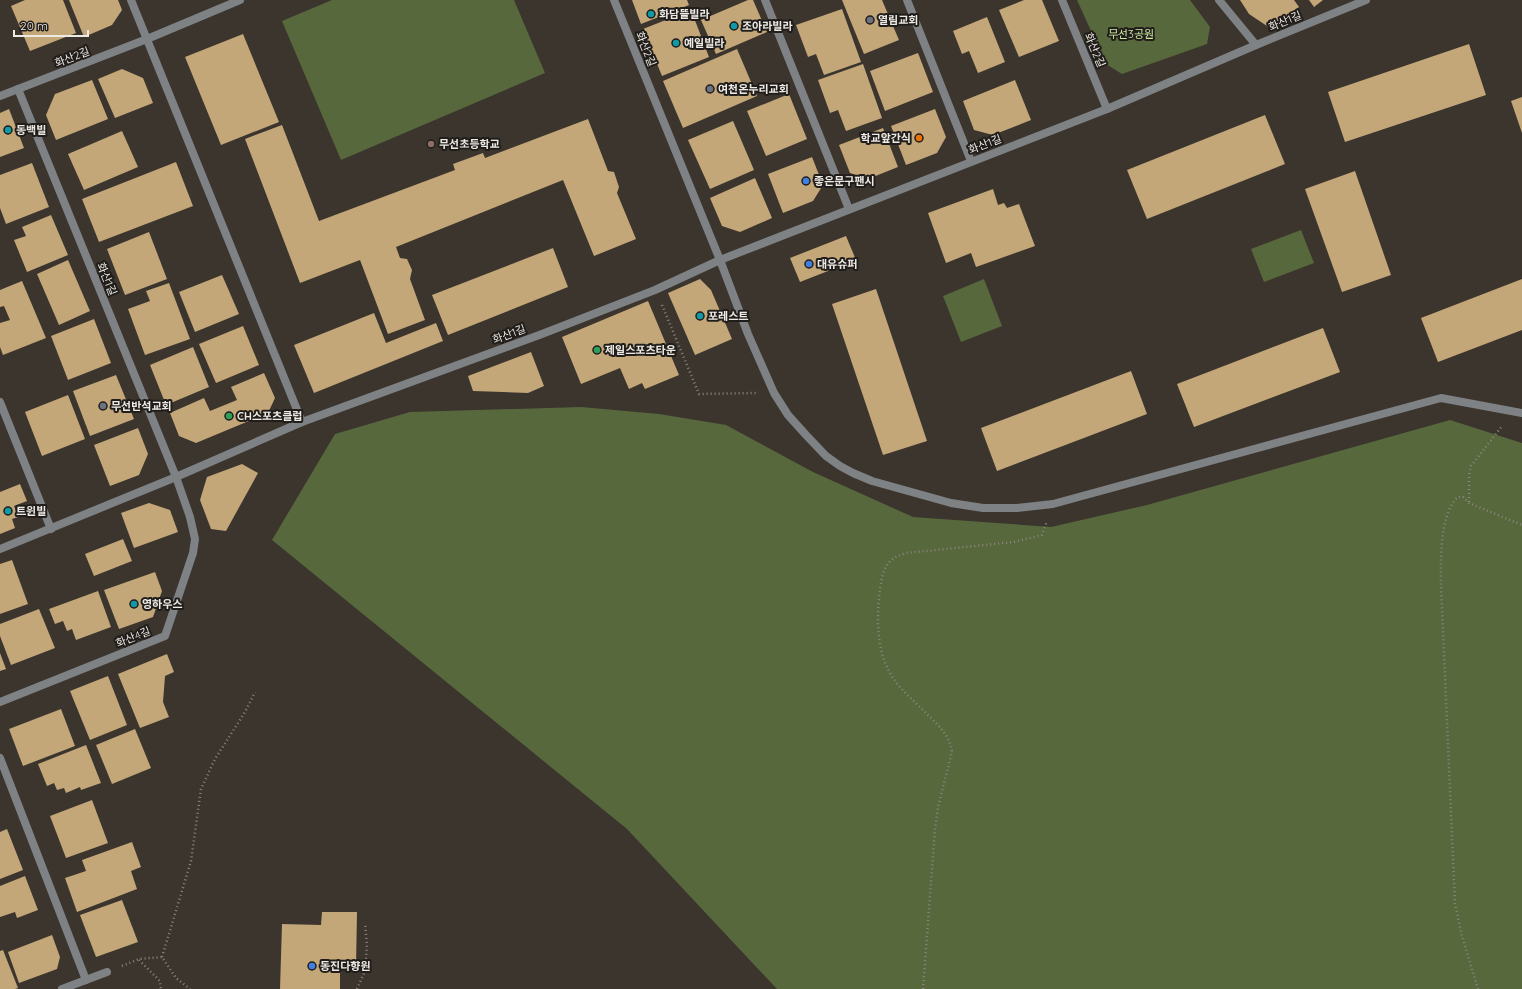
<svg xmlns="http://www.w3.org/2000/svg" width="1522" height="989" viewBox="0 0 1522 989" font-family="Quicksand,'Noto Sans KR',sans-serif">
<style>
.green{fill:#57683d}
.building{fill:#c4a779}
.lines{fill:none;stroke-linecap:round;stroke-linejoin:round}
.path{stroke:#8b867f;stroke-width:2.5;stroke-dasharray:1 3;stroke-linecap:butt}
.minor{stroke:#7e8285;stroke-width:8}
.culture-dot{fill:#0f9aa8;stroke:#201d1a;stroke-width:1.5}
.worship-dot{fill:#6b7280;stroke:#201d1a;stroke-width:1.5}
.food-dot{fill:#e8710a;stroke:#201d1a;stroke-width:1.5}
.education-dot{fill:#8d6e63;stroke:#201d1a;stroke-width:1.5}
.shop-dot{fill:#3f7fe0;stroke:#201d1a;stroke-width:1.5}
.leisure-dot{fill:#2e9e5b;stroke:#201d1a;stroke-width:1.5}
.labels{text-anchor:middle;stroke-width:4;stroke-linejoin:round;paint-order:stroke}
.poi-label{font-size:11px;font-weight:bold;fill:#ede9e4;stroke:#201d1a;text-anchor:start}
.street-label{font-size:11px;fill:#ede9e4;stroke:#201d1a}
.park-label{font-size:11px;fill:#cceba2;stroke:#201d1a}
</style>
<rect width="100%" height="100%" fill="#3b352e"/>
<g class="green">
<polygon points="332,0 514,0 545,73 341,160 282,21"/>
<polygon points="1077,0 1190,0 1210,27 1207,44 1122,74 1106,64"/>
<polygon points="1301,230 1314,263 1264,282 1251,249"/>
<polygon points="984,279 1002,326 961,342 943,296"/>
<polygon points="581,407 659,414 726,425 813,472 913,517 1051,527 1147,505 1450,420 1522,443 1522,989 777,989 627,829 272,540 335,434 410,412"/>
</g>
<g class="building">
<polygon points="25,0 63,0 76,33 30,51 11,6"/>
<polygon points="69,0 118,0 122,10 112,25 84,37"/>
<polygon points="632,0 687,0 689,5 641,24"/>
<polygon points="748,0 753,0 767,32 716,54 701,20"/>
<polygon points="842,0 882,0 899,40 864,54"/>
<polygon points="1024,0 1042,0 1059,41 1019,57 999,10"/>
<polygon points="1240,0 1294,0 1299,7 1270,28 1249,14"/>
<polygon points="1309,0 1323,0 1314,7"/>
<polygon points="842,9 861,62 824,75 816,54 808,57 796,25"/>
<polygon points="691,10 709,57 662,76 643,29"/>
<polygon points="987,17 1005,62 978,73 969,51 962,54 953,31"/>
<polygon points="243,34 279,122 221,145 185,57"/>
<polygon points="1469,44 1486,95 1345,142 1328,92"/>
<polygon points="737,49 757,96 683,128 663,81"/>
<polygon points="918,53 933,92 885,111 870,71"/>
<polygon points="863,64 882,118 846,131 838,110 830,113 818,80"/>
<polygon points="122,69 143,78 153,103 115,118 98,79"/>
<polygon points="92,80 108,119 56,140 46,115 55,94"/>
<polygon points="1015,80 1031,120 993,135 974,130 963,101"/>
<polygon points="789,94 807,139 766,156 747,111"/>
<polygon points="1522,97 1522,133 1511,101"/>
<polygon points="9,109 24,148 0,157 0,113"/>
<polygon points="935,109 946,137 937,153 906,165 891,126"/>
<polygon points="1265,115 1285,164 1147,219 1127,170"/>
<polygon points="588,119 608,171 614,172 619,187 617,193 636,239 594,256 563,180 396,247 400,258 407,259 412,270 410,279 425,320 388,334 360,260 300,283 245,139 282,125 319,221 455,170 453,164 483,153 485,158"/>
<polygon points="733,121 754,170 710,189 688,140"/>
<polygon points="883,128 898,167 868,179 850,173 839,145"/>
<polygon points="122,131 138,167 84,190 68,154"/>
<polygon points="812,157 823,185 813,201 783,213 768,174"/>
<polygon points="176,162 193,206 99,242 82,199"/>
<polygon points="32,163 49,207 6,224 0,208 0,175"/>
<polygon points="1355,171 1391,275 1342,292 1305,189"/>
<polygon points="755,178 772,218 740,232 722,226 710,198"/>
<polygon points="993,189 998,205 1004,203 1007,208 1019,204 1035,246 976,267 971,253 946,263 928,213"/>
<polygon points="51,215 68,255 27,272 14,240 26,236 22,227"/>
<polygon points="149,232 167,279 125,295 107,249"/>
<polygon points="846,236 856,260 800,282 790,258"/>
<polygon points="553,248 568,287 448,335 432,295"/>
<polygon points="68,260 90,311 59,325 37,274"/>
<polygon points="222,275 239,314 195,332 179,292"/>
<polygon points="700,279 711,290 732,339 695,355 668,293"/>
<polygon points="1522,279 1522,330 1438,362 1421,318"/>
<polygon points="22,281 46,338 3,355 0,347 0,323 10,320 4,306 0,307 0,290"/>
<polygon points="169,283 190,339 145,355 128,309 150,301 146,291"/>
<polygon points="876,289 927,441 883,455 832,304"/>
<polygon points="648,301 679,375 645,389 642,383 629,389 620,368 581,384 562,337"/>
<polygon points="374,313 386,343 436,323 443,341 314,393 294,345"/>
<polygon points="94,319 111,363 68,380 51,336"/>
<polygon points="243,326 259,365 216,383 199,344"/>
<polygon points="1323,328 1340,372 1194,427 1177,384"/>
<polygon points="193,347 209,387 166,405 150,365"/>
<polygon points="531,352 544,386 528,393 473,391 468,376"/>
<polygon points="1131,371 1147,414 997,471 981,428"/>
<polygon points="264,373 275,398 268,413 196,443 179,436 170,413 204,398 210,411 237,400 231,387"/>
<polygon points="116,375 134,419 90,436 73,391"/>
<polygon points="68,395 85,439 42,456 25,412"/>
<polygon points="138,428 148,454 139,475 110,486 94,445"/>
<polygon points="242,464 258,473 226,531 211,529 200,500 207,477"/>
<polygon points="20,484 27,501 14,506 18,517 12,519 15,528 0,534 0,492"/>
<polygon points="149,503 170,510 178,532 134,548 121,513"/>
<polygon points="123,539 132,561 94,576 85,554"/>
<polygon points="12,560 28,604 0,614 0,564"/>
<polygon points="155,572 162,591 153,617 119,629 104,590"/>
<polygon points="98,591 111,627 76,640 72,629 67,631 63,621 55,624 49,609"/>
<polygon points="39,609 55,648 11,665 0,636 0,624"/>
<polygon points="0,653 6,669 0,671"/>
<polygon points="167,654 174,672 165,676 163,702 169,717 140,728 118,674"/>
<polygon points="108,676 127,725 90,740 70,691"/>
<polygon points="61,709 75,746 23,766 9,729"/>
<polygon points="135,729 151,768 112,784 96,745"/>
<polygon points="86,745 101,783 81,790 80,787 66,793 64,788 57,790 54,783 47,786 38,764"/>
<polygon points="92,800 108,843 66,858 50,816"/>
<polygon points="7,829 23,870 0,879 0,832"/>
<polygon points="132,842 141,867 131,871 137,889 77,912 65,878 86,871 82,860"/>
<polygon points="25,876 38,910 17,918 15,912 0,917 0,886"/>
<polygon points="122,900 138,942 96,957 80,915"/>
<polygon points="322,912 357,912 356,967 340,967 340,989 280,989 282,924 321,925"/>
<polygon points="52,935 60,957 57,969 19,983 8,952"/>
<polygon points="3,950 18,988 15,989 0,989 0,951"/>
</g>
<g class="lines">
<g class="path">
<polyline points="662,305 699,394 756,393"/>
<polyline points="1469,502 1469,476 1471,466 1502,426"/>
<polyline points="162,957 191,861 201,789 215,759 245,712 255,692"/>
<polyline points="139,960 160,981 161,989"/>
<polyline points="122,966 139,959 162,957 176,978 190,989"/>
<polyline points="357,989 365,971 367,945 365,923"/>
<path d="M 923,989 L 935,829 L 938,807 L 952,752 C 950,736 940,727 928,715 C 919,706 909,697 900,687 C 876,660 876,624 880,589 C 883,570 885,559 906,553 L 1014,542 L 1042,535 L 1047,521"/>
<path d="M 1478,989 L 1462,936 L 1455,904 L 1441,585 C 1441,561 1439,514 1458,497 L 1463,497 L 1469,503 L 1522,525"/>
</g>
<g class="minor">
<polyline points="131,0 302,422"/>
<polyline points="614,0 720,260 748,334 774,393 788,415 806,435 826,456 840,466 853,473 872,481 951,503 983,508 1017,508 1053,504 1441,398 1522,413"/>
<polyline points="765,0 849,209"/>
<polyline points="907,0 971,161"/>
<polyline points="1062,0 1107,109"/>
<polyline points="1219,0 1256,45"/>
<polyline points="0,96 147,39 240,0"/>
<polyline points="0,402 51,529"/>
<polyline points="0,549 176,477 302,422 542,334 655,290 720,260 1107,109 1256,45 1366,0"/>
<polyline points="0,702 165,636 193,553 195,539 190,517 176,477 18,89"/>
<polyline points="0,758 86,980"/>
<polyline points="62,989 107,972"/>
</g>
</g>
<g class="culture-dot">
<circle cx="651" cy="14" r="4"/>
<circle cx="734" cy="26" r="4"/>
<circle cx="676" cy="43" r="4"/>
<circle cx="8" cy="130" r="4"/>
<circle cx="700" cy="316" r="4"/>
<circle cx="8" cy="511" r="4"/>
<circle cx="134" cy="604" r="4"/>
</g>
<g class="worship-dot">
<circle cx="870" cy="20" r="4"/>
<circle cx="710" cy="89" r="4"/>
<circle cx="103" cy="406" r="4"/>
</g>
<circle class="food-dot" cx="919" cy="138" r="4"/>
<circle class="education-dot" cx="431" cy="144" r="4"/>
<g class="shop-dot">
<circle cx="806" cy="181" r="4"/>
<circle cx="809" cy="264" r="4"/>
<circle cx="312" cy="966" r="4"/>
</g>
<g class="leisure-dot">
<circle cx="597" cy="350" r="4"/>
<circle cx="229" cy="416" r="4"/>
</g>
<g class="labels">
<g class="poi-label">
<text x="659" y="18">화담뜰빌라</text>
<text x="878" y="24">열림교회</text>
<text x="742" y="30">조아라빌라</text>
<text x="684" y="47">예일빌라</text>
<text x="718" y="93">여천온누리교회</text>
<text x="16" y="134">동백빌</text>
<text x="911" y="142" text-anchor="end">학교앞간식</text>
<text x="439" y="148">무선초등학교</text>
<text x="814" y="185">좋은문구팬시</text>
<text x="817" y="268">대유슈퍼</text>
<text x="708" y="320">포레스트</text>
<text x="605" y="354">제일스포츠타운</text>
<text x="111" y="410">무선반석교회</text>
<text x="237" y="420">CH스포츠클럽</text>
<text x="16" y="515">트윈빌</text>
<text x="142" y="608">영하우스</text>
<text x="320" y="970">동진다향원</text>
</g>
<g class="street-label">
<text transform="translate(1285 21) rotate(-22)" y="4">화산1길</text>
<text transform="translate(646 49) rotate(68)" y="4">화산2길</text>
<text transform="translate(1095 50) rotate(67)" y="4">화산2길</text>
<text transform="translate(72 57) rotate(-21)" y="4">화산2길</text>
<text transform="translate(985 144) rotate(-21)" y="4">화산1길</text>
<text transform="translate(107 279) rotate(68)" y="4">화산1길</text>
<text transform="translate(509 334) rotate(-20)" y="4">화산1길</text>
<text transform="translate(133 637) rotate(-22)" y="4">화산4길</text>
</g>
<g class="park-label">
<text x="1131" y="38">무선3공원</text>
</g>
</g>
<path d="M14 30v6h74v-6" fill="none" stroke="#ede9e4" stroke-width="2"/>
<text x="20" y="30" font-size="12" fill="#ede9e4" stroke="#201d1a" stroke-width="3" paint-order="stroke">20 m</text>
</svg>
